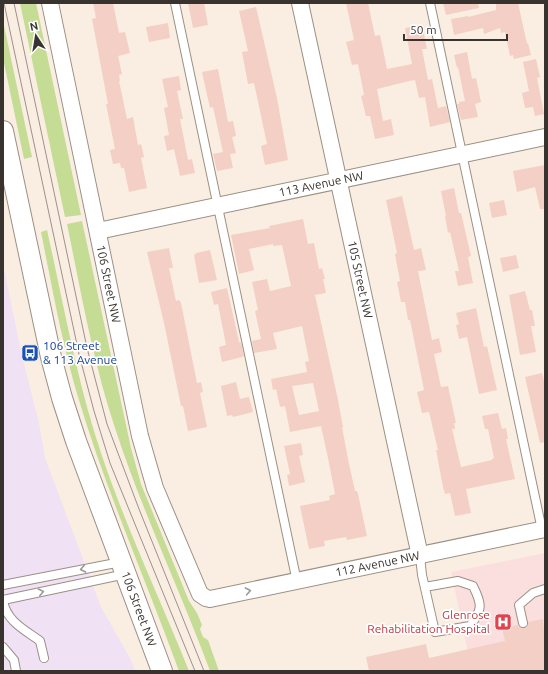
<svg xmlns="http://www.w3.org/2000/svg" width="548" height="674" viewBox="0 0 548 674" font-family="Ubuntu,sans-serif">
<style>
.commercial{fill:#f0e1f4}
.medical{fill:#fadfde}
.green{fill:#c5dc95}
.building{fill:#f4cfc5;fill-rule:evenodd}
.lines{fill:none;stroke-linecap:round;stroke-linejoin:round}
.service-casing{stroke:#9b9085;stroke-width:10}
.minor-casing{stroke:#9b9085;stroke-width:18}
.tertiary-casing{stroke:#9b9085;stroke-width:22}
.service{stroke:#fff;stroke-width:8}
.minor{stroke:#fff;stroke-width:16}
.tertiary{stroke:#fff;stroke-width:20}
.tram{stroke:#9b928a;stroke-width:1}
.oneway{stroke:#9c9997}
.labels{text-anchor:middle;stroke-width:3.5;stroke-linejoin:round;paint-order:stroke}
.street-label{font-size:12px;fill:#38332f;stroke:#fff}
.transit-label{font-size:12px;fill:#164399;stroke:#fff;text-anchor:start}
.health-label{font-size:12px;fill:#be3a42;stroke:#fff;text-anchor:end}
</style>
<rect width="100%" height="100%" fill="#faeee2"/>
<polygon class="commercial" points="3,264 21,352 39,423 45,458 101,607 131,660 135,671 3,671"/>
<polygon class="medical" points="545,553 545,671 472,671 451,572"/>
<g class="green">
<polygon points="20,3 36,3 81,215 65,217"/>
<polygon points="3,21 32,157 24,159 3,58"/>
<path d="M 82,221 L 131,448 L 141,484 L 189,601 L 197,613 L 202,625 L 200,629 L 203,637 L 208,640 L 219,671 L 210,671 C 180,590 142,511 115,428 C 93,362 81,292 67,224 Z"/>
<path d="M 47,230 C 62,297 74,365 94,431 C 119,513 157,591 189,671 L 179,671 C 146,580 106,491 78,397 C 62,343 52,287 41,232 Z"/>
</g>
<g class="building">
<polygon points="93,3 113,3 119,33 125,32 130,53 118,56 122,74 119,75 120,81 119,81 127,119 133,117 138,145 141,144 144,157 141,158 147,188 129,192 124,168 121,168 120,163 113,164 110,150 115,149 106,104 108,104 92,19 96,18"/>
<polygon points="188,3 204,3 208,25 193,28"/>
<polygon points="346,3 368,3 375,36 380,35 387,69 412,64 405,28 422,25 427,49 422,49 428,80 432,79 438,108 446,106 450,122 430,127 425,97 419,98 415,80 409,81 377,89 383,121 391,119 394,135 375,139 370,116 366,116 361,96 364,95 358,64 352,65 350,57 346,42 354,40"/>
<polygon points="443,3 478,3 479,8 446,15"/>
<polygon points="496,3 518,3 527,44 528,43 531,55 514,59 513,55 510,56 505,32 501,33 500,28 484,34 483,28 454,35 451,19 468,16 468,17 496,10"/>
<polygon points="256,7 277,98 288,160 265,165 261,146 267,144 254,83 248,84 242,52 248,51 239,11"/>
<polygon points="168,23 170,38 149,42 146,27"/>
<polygon points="467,52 472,79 476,78 481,102 475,104 478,117 461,120 457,104 459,104 459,102 465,101 458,67 457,68 454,55"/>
<polygon points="536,59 540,77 537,78 544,114 535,116 533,107 525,108 522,93 529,91 523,62"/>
<polygon points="218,69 228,122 233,121 236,136 232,137 236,153 230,154 233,168 217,171 213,154 223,152 213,107 210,108 202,72"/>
<polygon points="179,76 181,90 177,91 183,119 180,119 188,160 192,159 195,173 180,176 174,149 167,151 164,136 169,135 164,108 168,107 162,79"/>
<polygon points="545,165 545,209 540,209 535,187 517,192 513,171"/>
<polygon points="454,188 459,213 461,213 471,256 468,257 473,283 458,286 455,271 459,271 450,232 448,233 445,216 446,216 441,191"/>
<polygon points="402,196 414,250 421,248 426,270 418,271 432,340 439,338 442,352 434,354 441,387 448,386 456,423 454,423 455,429 452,429 461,467 492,460 492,459 494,458 488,429 485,429 482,416 498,413 502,429 506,428 508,439 506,439 515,479 466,489 471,513 455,516 450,493 445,494 443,487 436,450 438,450 429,412 422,413 417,392 424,390 410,320 408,320 405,302 401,302 397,282 400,281 395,254 397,253 386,200"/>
<polygon points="504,200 507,215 492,218 489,203"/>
<path d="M 303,219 L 308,244 L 314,243 L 319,269 L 322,268 L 325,279 L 323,279 L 326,293 L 315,295 L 338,400 L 343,427 L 342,427 L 349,464 L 355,491 L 357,491 L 358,494 L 367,536 L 347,540 L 346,537 L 324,541 L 325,546 L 309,549 L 300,506 L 330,500 L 329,496 L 335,494 L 328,458 L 321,426 L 290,432 L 285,406 L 280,407 L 276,389 L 273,390 L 271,379 L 307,372 L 305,362 L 309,361 L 302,326 L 273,333 L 277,349 L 254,353 L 252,341 L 261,339 L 255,311 L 258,310 L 252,282 L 267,279 L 270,291 L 291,286 L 282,245 L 273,246 L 273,244 L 249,249 L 254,270 L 239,274 L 231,235 L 270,228 L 269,226 ZM 313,383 L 319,411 L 299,415 L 292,386 Z"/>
<polygon points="169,248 173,268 169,268 176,301 179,300 181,303 197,383 201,382 203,392 200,393 207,427 188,431 183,406 181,406 164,323 147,252"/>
<polygon points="210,250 217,280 199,283 194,255 196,254 196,253"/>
<polygon points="516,255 519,268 503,272 500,258"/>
<polygon points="227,288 239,342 241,343 244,356 242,357 222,362 219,347 226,345 218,304 214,305 211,292"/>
<polygon points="525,291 530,310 532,310 535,326 531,326 536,352 520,355 509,295"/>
<polygon points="476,308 484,347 487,346 497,390 479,394 467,337 459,339 456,325 459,324 456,313"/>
<polygon points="542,373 545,386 545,442 540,443 525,377"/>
<polygon points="236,382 240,399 249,397 253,412 233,417 232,415 227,416 221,386"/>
<polygon points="301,443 303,455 299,456 305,482 289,486 287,475 290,474 284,446"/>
<polygon points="543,619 545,645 545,671 369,671 366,657 426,644 429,658 505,641 502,628 518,625 519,627 524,628 527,627 528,622"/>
</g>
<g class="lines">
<defs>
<g id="service">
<polyline points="175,3 297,582"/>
<polyline points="430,3 542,530"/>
<path d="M 420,556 L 422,575 L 435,632 L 470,626 C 483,609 482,604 473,586 L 458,581 L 425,587"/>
<polyline points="3,585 121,562"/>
<polyline points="3,600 126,574"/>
<path d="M 3,601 C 7,622 25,630 40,641 L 44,658"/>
<polyline points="523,623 519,605 533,593 545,589"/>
<polyline points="3,647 14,660 16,671"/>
</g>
<g id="minor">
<path id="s1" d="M 50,3 L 140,436 L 155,488 L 200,594 L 206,598 L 210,599 L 545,529"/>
<path id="s2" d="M 300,3 L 420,556"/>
<path id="s3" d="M 98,231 L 545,137"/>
</g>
<g id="tertiary">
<path id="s4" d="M 3,131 L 51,357 L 62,398 L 76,441 L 162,671"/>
</g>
</defs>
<use href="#service" class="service-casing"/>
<use href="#minor" class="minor-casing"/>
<use href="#tertiary" class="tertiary-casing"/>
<use href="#service" class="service"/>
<use href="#minor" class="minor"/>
<use href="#tertiary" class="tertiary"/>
<g class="tram">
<polyline points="4,3 79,354 94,411 110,463 195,671"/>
<polyline points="14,3 87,348 107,424 139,509 204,671"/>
</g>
</g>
<defs><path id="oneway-chevron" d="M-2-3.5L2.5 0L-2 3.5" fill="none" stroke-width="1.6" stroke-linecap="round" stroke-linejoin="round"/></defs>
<g class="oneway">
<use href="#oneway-chevron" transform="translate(83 569) rotate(169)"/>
<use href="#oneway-chevron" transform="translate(248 591) rotate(-11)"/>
<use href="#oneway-chevron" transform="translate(41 592) rotate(-12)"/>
</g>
<defs>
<symbol id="bus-square" viewBox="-11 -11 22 22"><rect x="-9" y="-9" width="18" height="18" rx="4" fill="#1a4fb4" stroke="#fff"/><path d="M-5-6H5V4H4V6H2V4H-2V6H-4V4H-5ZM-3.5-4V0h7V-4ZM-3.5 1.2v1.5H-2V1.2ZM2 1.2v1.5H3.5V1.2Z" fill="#fff"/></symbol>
<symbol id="hospital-square" viewBox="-11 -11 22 22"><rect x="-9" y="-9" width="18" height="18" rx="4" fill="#e0444e" stroke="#fff"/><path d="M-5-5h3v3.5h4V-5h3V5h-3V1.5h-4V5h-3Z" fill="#fff"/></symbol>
</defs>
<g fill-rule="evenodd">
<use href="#bus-square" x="20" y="343" width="20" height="20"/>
<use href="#hospital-square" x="493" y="612" width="20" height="20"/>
</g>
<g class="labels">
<g class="street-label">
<text dy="4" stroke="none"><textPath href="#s3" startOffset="228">113 Avenue NW</textPath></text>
<text dy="4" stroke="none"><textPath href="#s2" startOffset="283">105 Street NW</textPath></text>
<text dy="4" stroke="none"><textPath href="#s1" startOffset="287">106 Street NW</textPath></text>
<text dy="4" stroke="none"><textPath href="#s1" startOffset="794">112 Avenue NW</textPath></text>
<text dy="4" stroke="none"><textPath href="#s4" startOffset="498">106 Street NW</textPath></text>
</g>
<g class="transit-label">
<text x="43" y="350">106 Street<tspan x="43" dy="14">&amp; 113 Avenue</tspan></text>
</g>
<g class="health-label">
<text x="490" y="619">Glenrose<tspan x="490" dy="14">Rehabilitation Hospital</tspan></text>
</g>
</g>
<rect width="548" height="674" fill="none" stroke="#38332f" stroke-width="8"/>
<g transform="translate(36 36) rotate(348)" stroke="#ffffff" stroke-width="3" paint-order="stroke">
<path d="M0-3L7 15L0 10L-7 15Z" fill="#38332f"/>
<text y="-6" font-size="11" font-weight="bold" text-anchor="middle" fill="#38332f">N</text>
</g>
<path d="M404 34v6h103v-6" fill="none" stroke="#38332f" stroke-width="2"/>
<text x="410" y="34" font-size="12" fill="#38332f" stroke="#ffffff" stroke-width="3" paint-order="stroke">50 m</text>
</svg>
